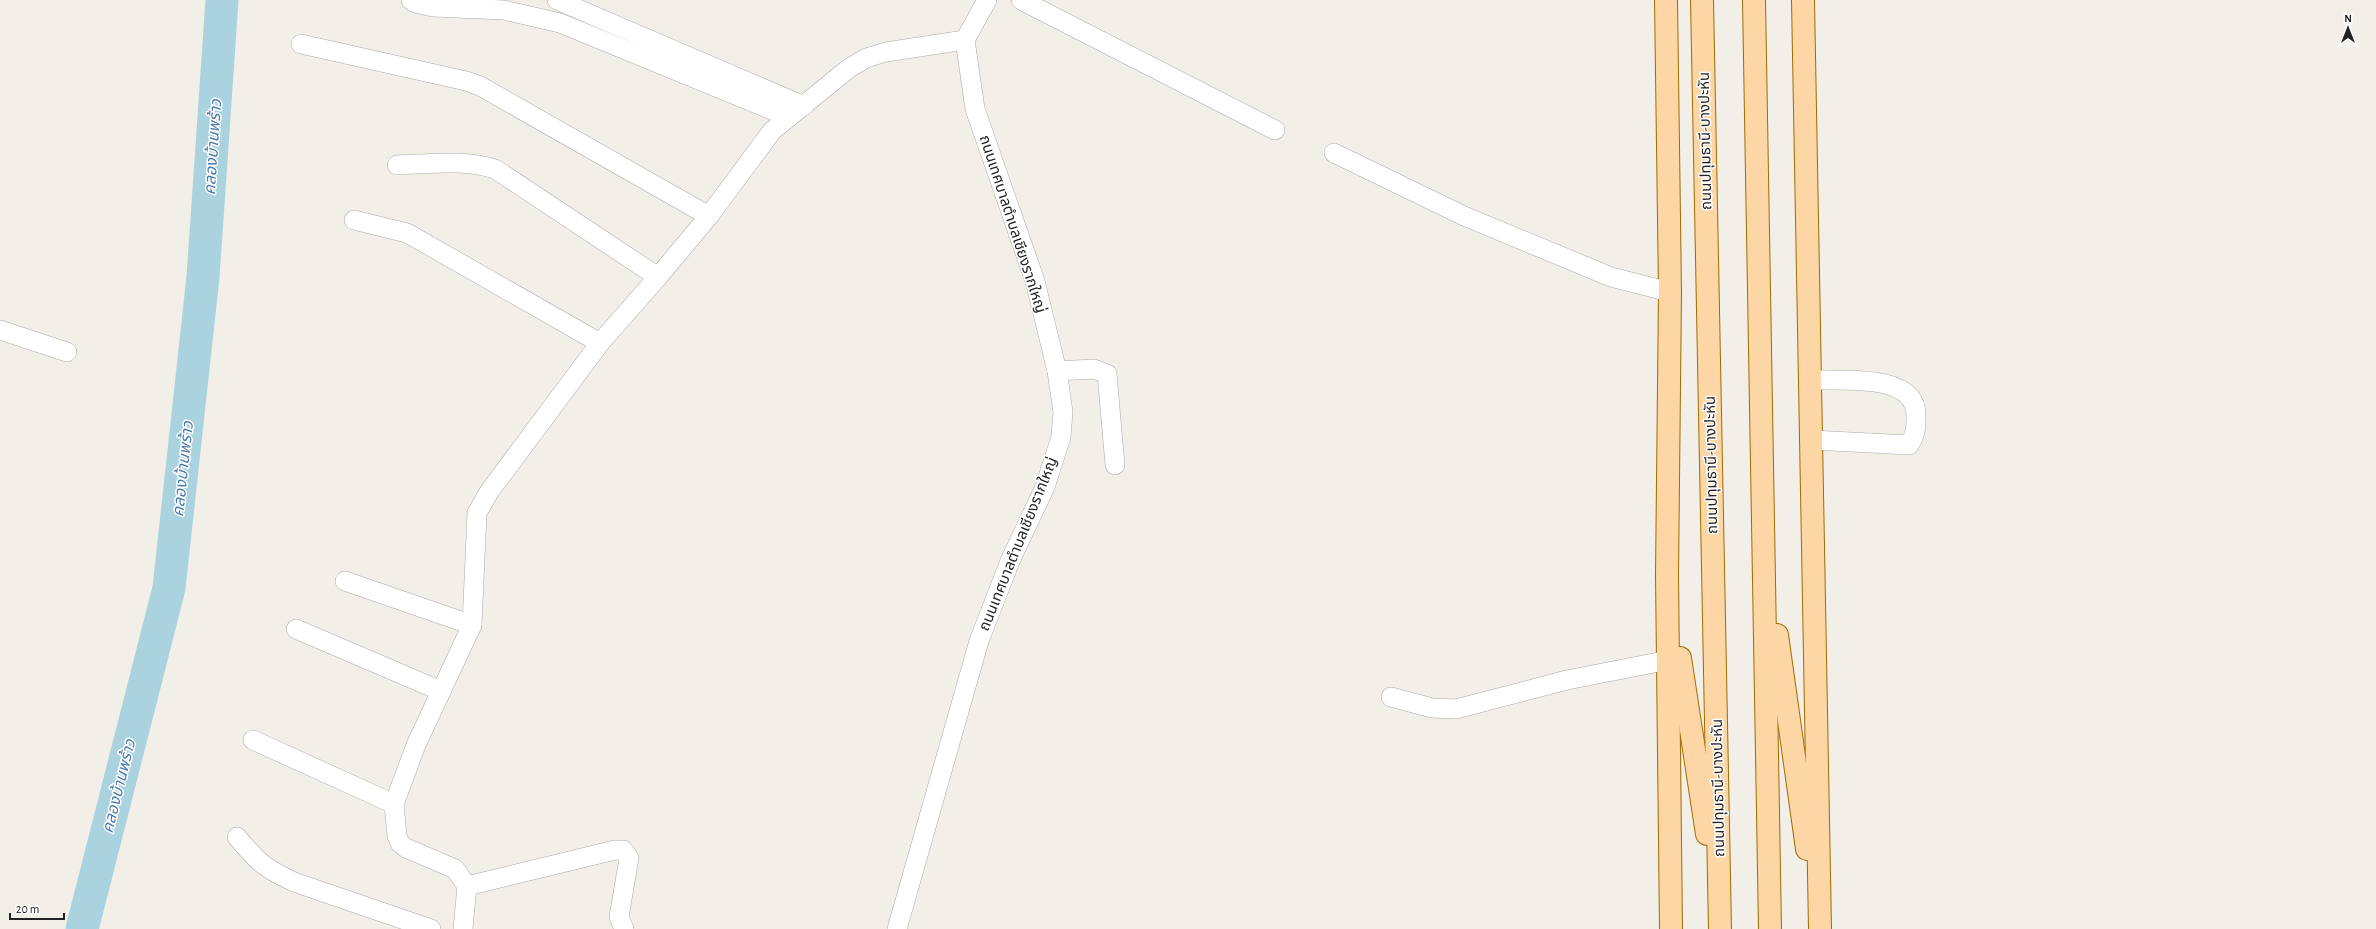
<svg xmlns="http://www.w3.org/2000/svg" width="2376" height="929" viewBox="0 0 2376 929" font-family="'Alegreya Sans','Noto Sans Thai',sans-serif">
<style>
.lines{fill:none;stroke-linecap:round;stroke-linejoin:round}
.river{stroke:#aad3df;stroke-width:33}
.minor-casing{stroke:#a9a9a9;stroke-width:20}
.major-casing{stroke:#a06b00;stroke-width:24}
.minor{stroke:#fff;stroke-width:19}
.major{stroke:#fcd6a4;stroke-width:22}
.labels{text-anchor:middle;stroke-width:3;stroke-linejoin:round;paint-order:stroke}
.street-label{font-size:15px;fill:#222;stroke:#fff}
.water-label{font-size:16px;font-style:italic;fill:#4a7aab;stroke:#fff}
</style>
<rect width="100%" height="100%" fill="#f2efe9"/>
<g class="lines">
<polyline class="river" points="82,929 169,588 203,277 222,0"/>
<defs>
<g id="minor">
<polyline points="411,0 415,3 433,7 504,10 560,23 789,117"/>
<polyline points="557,0 804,106"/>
<polyline points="1021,0 1275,130"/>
<polyline points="301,44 466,81 480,86 709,216"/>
<polyline points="1334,153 1464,216 1611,277 1670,292"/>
<path d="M 397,165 C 429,164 464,159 495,169 L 658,277 L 709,216 L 772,131 L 848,69 L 866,58 L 886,52 L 965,40"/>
<polyline points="354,220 407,233 600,343"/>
<polyline points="0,330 67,352"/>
<polyline points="1057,371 1094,369 1107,374 1115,465"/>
<path d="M 1811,380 C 1839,381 1917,372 1916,416 C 1916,427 1916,435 1909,445 L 1812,440"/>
<polyline points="345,581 472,625"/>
<polyline points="296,629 441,691"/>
<polyline points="1391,697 1432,708 1456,709 1567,680 1669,660"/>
<polyline points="253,740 394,804"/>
<path d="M 237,837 C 258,862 264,868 294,882 L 431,929"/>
<polyline points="467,886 615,850 623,850 629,858 619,917 624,929"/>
<polyline points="463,929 467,886 455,869 406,848 400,843 397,836 394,804 416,745 472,625 477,513 489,492 600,343 658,277"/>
<polyline points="897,929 979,641 1010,561 1045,487 1061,437 1063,412 1057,371 1035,281 975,109 965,40 987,0"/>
</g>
<g id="major">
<polyline points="1666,0 1670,292 1667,575 1671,929"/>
<polyline points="1702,0 1720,929"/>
<polyline points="1754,0 1770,929"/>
<polyline points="1803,0 1820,929"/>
<polyline points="1777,635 1807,849"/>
<polyline points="1680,658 1707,834"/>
</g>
</defs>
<use href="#minor" class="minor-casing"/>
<use href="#major" class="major-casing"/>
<use href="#minor" class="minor"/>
<use href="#major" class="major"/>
</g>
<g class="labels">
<g class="street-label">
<text transform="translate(1705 141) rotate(-91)" y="5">ถนนปทุมธานี-บางปะหัน</text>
<text transform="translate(1013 224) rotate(72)" y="5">ถนนเทศบาลตำบลเชียงรากใหญ่</text>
<text transform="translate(1711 465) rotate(-91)" y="5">ถนนปทุมธานี-บางปะหัน</text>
<text transform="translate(1018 544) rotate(-68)" y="5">ถนนเทศบาลตำบลเชียงรากใหญ่</text>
<text transform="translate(1718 788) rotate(-91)" y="5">ถนนปทุมธานี-บางปะหัน</text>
</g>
<g class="water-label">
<text transform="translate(212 147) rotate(-86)" y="6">คลองบ้านพร้าว</text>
<text transform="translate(182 469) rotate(-84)" y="6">คลองบ้านพร้าว</text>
<text transform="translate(118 786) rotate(-76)" y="6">คลองบ้านพร้าว</text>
</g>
</g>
<g transform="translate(2348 28)" stroke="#ffffff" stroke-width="3" paint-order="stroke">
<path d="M0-3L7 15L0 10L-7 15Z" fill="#222222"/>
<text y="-6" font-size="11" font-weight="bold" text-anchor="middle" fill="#222222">N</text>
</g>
<path d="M10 913v6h54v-6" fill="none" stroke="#222222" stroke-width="2"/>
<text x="16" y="913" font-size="12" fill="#222222" stroke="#ffffff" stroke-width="3" paint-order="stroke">20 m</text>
</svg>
